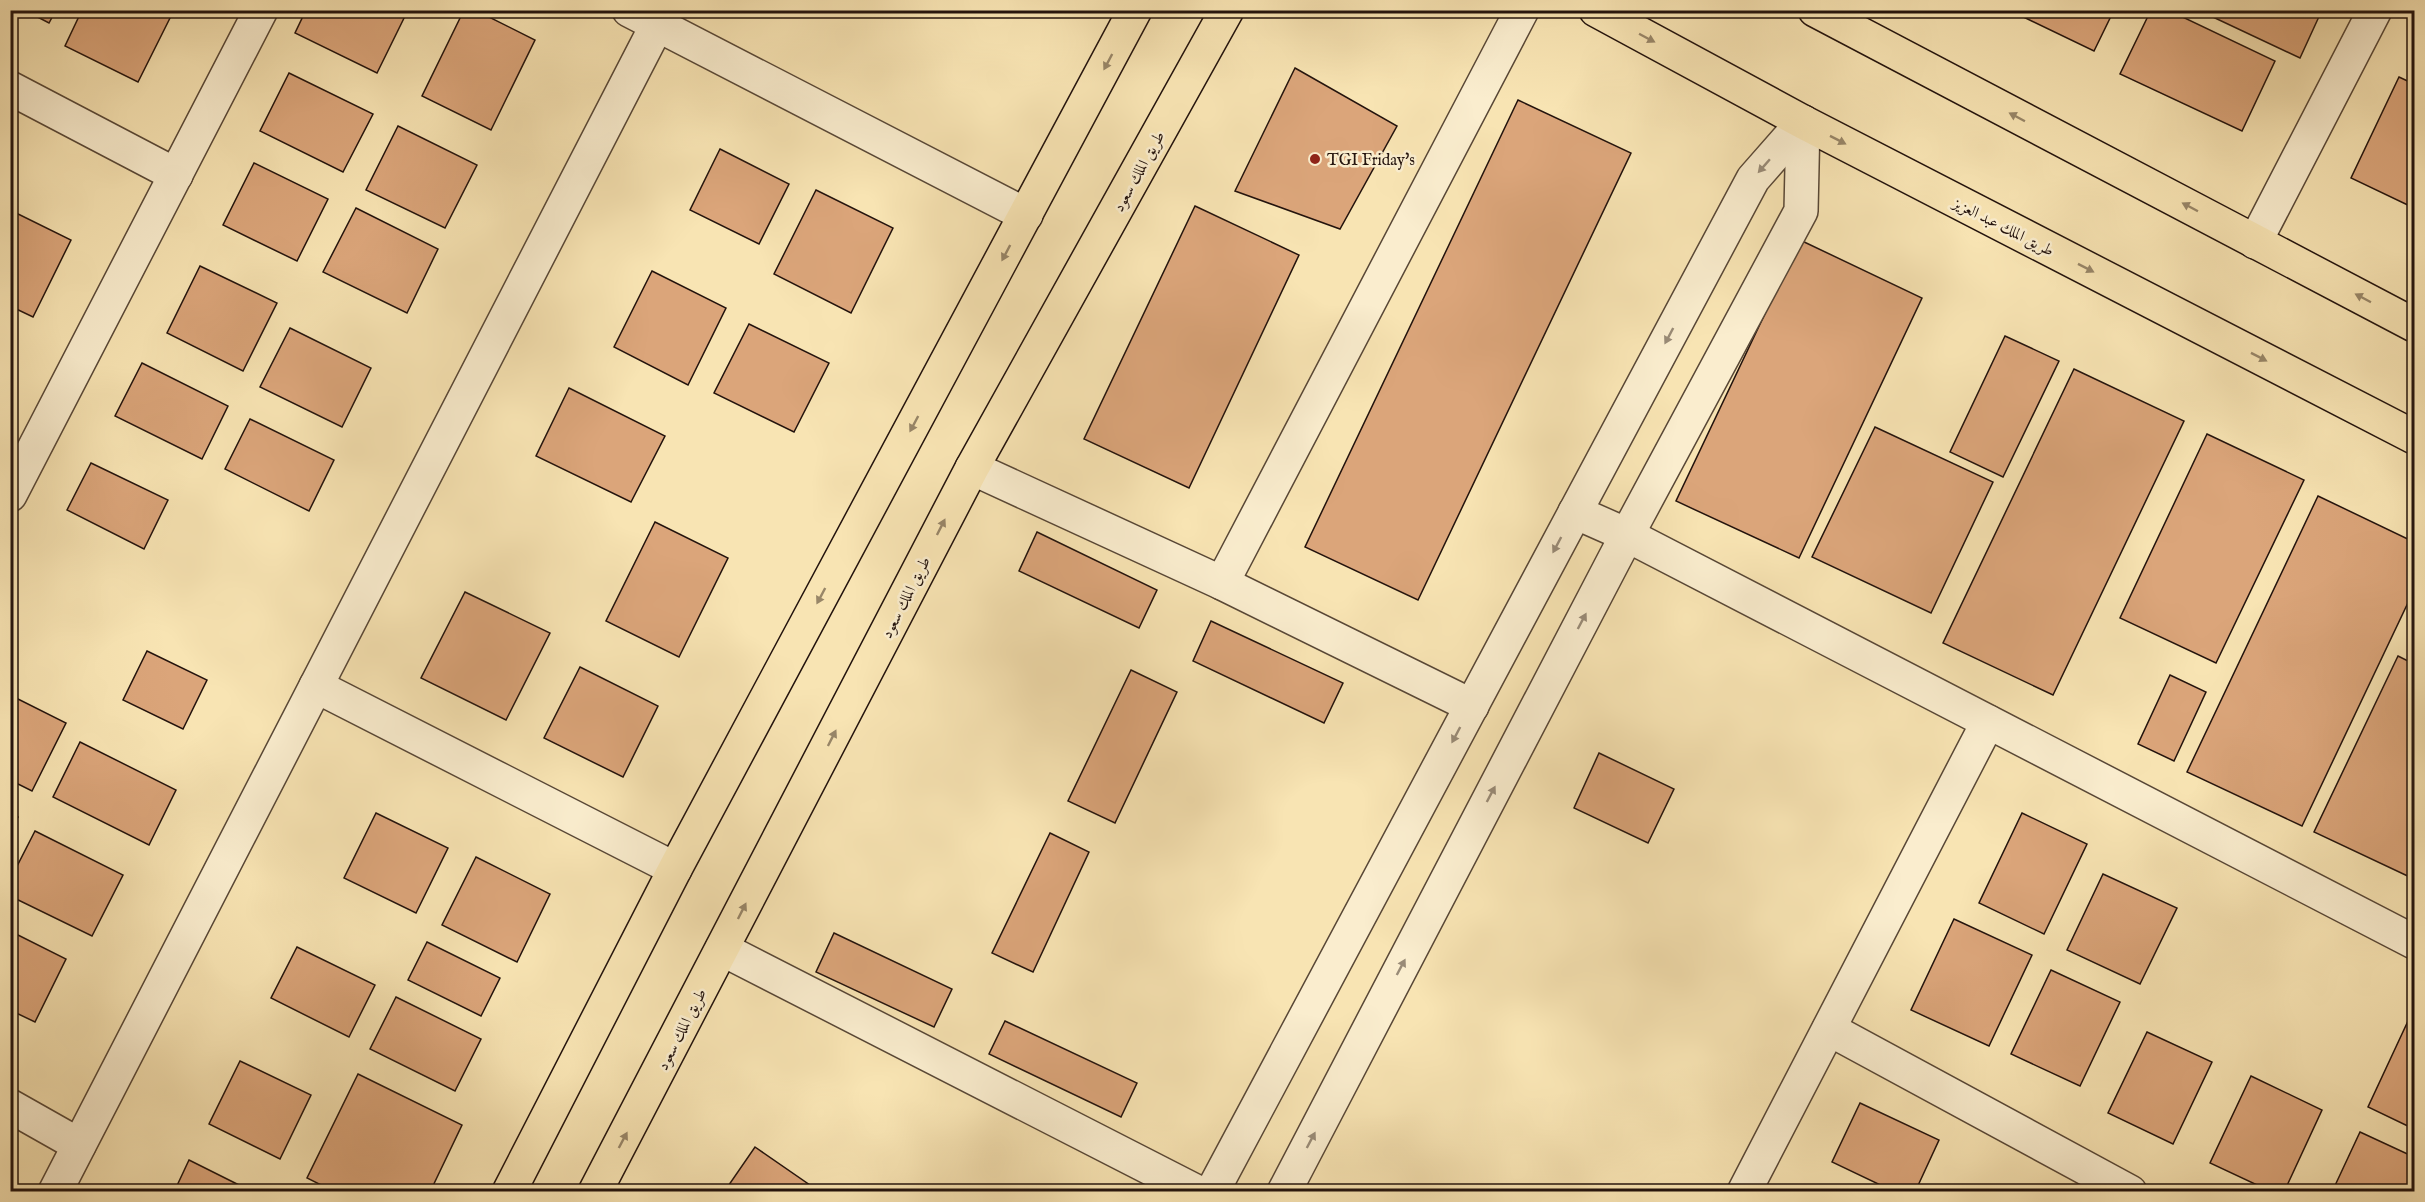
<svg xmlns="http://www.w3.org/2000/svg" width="2425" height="1202" viewBox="0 0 2425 1202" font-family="'IM FELL English',Amiri,serif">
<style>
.building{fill:#dba57a;stroke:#23130d;stroke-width:1.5}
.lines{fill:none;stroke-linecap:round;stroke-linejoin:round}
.minor-casing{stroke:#584736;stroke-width:36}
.major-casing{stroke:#23130d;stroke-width:36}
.highway-casing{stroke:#23130d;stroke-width:36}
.minor{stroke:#faedce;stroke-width:33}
.major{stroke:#f8e4b3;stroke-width:33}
.highway{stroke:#f8e4b3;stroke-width:33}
.oneway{fill:#988668}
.oneway2{fill:#998b77}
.poi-dot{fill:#8f2418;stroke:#faedce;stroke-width:2}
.labels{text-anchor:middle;stroke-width:5;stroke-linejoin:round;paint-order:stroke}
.poi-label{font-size:16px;fill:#23130d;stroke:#faedce;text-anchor:start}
.street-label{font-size:16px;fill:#23130d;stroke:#faedce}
</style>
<rect width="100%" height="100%" fill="#f8e4b3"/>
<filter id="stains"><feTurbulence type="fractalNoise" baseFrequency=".00333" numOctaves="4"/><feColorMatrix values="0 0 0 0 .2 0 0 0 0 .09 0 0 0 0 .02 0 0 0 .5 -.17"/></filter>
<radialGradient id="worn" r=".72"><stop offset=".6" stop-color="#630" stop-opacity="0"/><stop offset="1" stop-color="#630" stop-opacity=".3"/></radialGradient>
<g class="building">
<polygon points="24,10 56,10 49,23"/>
<polygon points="82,10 174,10 138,82 65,46"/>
<polygon points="306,10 408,10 377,73 295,33"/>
<polygon points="464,10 475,10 535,40 491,130 422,96"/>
<polygon points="2009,10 2114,10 2094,51"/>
<polygon points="2151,10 2168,10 2275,61 2242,131 2120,74"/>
<polygon points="2198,10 2322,10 2300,58"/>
<polygon points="1295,68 1397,126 1340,229 1235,191"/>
<polygon points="289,73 373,114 343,172 260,131"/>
<polygon points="2399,77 2414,84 2414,208 2351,178"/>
<polygon points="1518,100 1631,153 1418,600 1305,547"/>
<polygon points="398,126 477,165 445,228 366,190"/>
<polygon points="720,149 789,184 759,244 690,210"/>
<polygon points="254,163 328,199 297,261 223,225"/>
<polygon points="816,190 893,228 851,313 774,274"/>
<polygon points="1195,206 1299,255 1189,488 1084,439"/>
<polygon points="356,208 438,249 407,313 323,272"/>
<polygon points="10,210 71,240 33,317 10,306"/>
<polygon points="1800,240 1922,298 1799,558 1676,501"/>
<polygon points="200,266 277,303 243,371 167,333"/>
<polygon points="652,271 726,308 688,385 614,347"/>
<polygon points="749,324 829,363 794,432 714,393"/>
<polygon points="290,328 371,368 342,427 260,387"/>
<polygon points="2005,336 2059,361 2003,477 1950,452"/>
<polygon points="142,363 228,406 202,459 115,416"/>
<polygon points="2074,369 2184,421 2053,695 1943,643"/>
<polygon points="569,388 665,436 631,502 536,456"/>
<polygon points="250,419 334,460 309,511 225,469"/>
<polygon points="1875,427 1993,482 1931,613 1812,557"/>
<polygon points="2207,434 2304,480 2216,663 2120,618"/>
<polygon points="91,463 168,500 144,549 67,510"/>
<polygon points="2318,496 2414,542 2414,590 2302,826 2187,772"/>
<polygon points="655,522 728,558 679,657 606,621"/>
<polygon points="1037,532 1157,590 1139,628 1019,571"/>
<polygon points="465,592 550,633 506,720 421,678"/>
<polygon points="1211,621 1343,683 1324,723 1193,661"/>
<polygon points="147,651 207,680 183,729 123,700"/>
<polygon points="2398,656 2414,664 2414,879 2314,832"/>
<polygon points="580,667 658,706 623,777 544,738"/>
<polygon points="1131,670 1177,692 1115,823 1068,801"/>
<polygon points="2170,675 2206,692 2174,761 2138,744"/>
<polygon points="10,695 66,723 32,791 10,780"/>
<polygon points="80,742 176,790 149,845 53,797"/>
<polygon points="1599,753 1674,789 1648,843 1574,808"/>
<polygon points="10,813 18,817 10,831"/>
<polygon points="376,813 448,848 416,913 344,878"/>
<polygon points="2022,813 2087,844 2044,934 1979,903"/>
<polygon points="35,831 123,875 92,936 10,896 10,880"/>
<polygon points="1050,833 1089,852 1033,972 992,953"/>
<polygon points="476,857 550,894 517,962 442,925"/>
<polygon points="2103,874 2177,908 2140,984 2067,950"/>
<polygon points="1954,919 2032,955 1989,1046 1911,1010"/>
<polygon points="10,931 66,959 35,1022 10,1010"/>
<polygon points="834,933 952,989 934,1027 816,972"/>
<polygon points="427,942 500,978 481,1016 408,980"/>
<polygon points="297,947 375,985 349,1037 271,998"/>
<polygon points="2051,970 2120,1002 2080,1086 2011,1054"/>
<polygon points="396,997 481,1039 455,1091 370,1049"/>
<polygon points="1005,1021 1137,1083 1121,1117 989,1054"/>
<polygon points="2408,1021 2414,1024 2414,1129 2368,1107"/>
<polygon points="2147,1032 2212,1062 2173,1144 2108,1113"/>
<polygon points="240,1061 311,1095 280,1159 209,1124"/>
<polygon points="358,1074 462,1125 430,1192 335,1192 307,1178"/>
<polygon points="2251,1076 2322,1110 2284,1192 2272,1192 2210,1163"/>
<polygon points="1860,1103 1939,1140 1915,1192 1895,1192 1832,1162"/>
<polygon points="2360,1132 2414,1157 2414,1192 2332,1192"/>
<polygon points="755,1147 820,1192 724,1192"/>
<polygon points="189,1160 253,1192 174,1192"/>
</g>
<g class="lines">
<defs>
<g id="minor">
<polyline points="629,10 1026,215"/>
<polyline points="10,88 176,175"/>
<polyline points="2255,242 2375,10"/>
<polyline points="972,468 1222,583 1472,706"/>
<polyline points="10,495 261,10"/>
<polyline points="1575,512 1627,535 2414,942"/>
<polyline points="1222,583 1522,10"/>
<polyline points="316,686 675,869"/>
<polyline points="722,949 1197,1192"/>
<polyline points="1829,1029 2130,1192"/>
<polyline points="10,1106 79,1145"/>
<polyline points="55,1192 657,25"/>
<polyline points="1212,1192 1753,179 1803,122"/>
<polyline points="1284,1192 1627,535 1801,211 1803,122"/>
<polyline points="1744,1192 1988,722"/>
</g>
<g id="major">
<polyline points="509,1192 675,869 1135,10"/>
<polyline points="595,1192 972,468 1227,10"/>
</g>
<g id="highway">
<polyline points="1596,10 1803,122 2414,437"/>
<polyline points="1815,10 2414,325"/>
</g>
</defs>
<use href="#minor" class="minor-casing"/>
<use href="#major" class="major-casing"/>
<use href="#highway" class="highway-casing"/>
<use href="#minor" class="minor"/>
<use href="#major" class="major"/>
<use href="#highway" class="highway"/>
</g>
<defs><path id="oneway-solid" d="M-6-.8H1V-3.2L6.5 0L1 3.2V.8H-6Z" transform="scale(1.5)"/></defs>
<g class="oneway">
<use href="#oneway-solid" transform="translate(1647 38) rotate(28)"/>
<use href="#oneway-solid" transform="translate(1108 62) rotate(118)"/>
<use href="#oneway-solid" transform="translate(2017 117) rotate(-152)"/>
<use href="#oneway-solid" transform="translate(1838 140) rotate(27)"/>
<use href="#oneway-solid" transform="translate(2190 207) rotate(-152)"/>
<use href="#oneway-solid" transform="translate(1006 253) rotate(118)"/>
<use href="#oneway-solid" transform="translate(2086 268) rotate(27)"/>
<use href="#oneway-solid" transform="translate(2363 298) rotate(-152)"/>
<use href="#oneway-solid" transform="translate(2259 357) rotate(27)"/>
<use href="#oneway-solid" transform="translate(914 424) rotate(118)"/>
<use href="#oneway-solid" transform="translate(941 527) rotate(-63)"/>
<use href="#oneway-solid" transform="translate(821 596) rotate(118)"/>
<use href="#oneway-solid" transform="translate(832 738) rotate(-63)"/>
<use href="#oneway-solid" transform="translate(742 911) rotate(-63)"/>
<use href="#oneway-solid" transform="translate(623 1140) rotate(-62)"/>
</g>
<g class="oneway2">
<use href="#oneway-solid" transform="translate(1764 166) rotate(131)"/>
<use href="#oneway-solid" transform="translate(1669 336) rotate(118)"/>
<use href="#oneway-solid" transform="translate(1557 545) rotate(118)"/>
<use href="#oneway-solid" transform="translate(1582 621) rotate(-62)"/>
<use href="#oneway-solid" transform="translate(1456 735) rotate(118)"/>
<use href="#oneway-solid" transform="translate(1491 794) rotate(-62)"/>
<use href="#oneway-solid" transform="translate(1401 967) rotate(-62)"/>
<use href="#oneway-solid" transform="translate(1311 1140) rotate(-62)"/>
</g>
<circle class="poi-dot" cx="1315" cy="159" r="6"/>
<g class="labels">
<g class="poi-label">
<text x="1327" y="165">TGI Friday's</text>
</g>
<g class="street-label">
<text transform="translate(1138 171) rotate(-61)" y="6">طريق الملك سعود</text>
<text transform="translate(2004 226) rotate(27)" y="6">طريق الملك عبد العزيز</text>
<text transform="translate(905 597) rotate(-63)" y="6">طريق الملك سعود</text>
<text transform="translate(681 1029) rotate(-63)" y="6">طريق الملك سعود</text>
</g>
</g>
<rect width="2425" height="1202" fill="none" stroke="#f8e4b3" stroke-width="36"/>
<rect x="12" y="12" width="2401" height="1178" fill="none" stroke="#23130d" stroke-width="3"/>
<rect x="18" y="18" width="2389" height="1166" fill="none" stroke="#23130d" stroke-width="1.5"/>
<rect width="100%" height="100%" filter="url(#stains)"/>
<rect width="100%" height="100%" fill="url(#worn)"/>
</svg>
